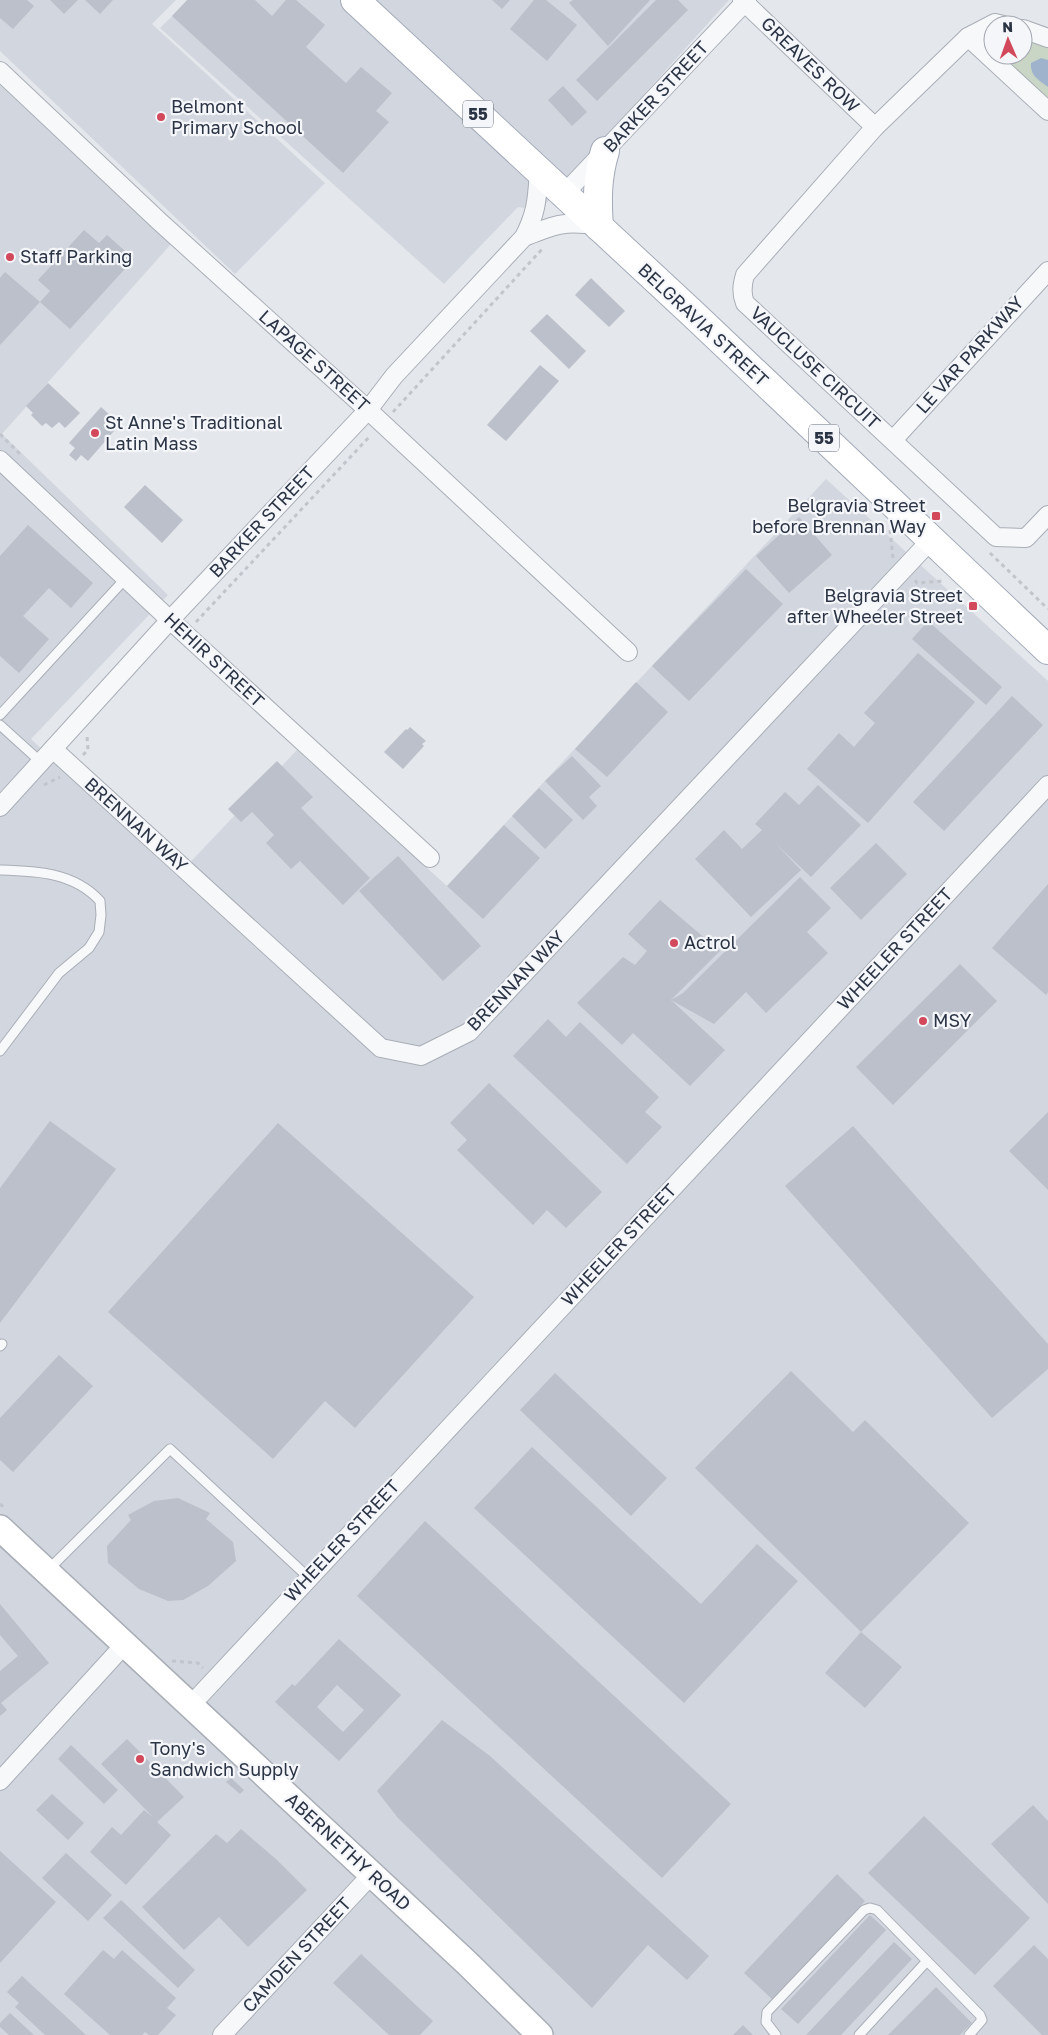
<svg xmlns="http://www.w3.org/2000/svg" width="1048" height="2035" viewBox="0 0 1048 2035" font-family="'Golos Text',sans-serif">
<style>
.built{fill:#d2d6de}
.green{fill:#c9d6c5}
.water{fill:#9fb4cc}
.building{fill:#bbc0ca;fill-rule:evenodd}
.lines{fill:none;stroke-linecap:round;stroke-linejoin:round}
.lane-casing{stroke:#a9aeb7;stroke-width:11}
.street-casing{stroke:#a9aeb7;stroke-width:20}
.secondary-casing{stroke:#a9aeb7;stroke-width:28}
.primary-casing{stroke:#a3abb8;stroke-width:30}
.path{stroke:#c2c5cb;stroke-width:3;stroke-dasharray:4 4;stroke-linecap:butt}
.lane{stroke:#f7f8fa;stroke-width:9}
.street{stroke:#f7f8fa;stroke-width:18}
.secondary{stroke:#fff;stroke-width:25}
.primary{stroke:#fff;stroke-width:28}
.poi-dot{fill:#d1495b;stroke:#f4f6f9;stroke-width:2}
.labels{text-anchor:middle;stroke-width:4.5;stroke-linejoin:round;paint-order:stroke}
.shield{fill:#f4f6f9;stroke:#676e7b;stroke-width:1}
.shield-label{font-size:16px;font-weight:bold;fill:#2b3445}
.street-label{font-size:18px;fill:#2b3445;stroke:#f4f6f9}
.poi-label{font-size:18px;fill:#2b3445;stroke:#f4f6f9;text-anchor:start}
</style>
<rect width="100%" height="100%" fill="#e4e7ec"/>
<g class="built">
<polygon points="0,0 176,0 152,24 325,183 235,274 0,51"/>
<polygon points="189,0 729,0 540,210 518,207 444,284 160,28"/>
<polygon points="0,67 179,235 2,434 168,595 31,739 177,876 297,750 447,886 826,479 1048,681 1048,2035 0,2035"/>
</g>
<polygon class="green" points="993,25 993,55 1023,55 1023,29 1048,38 1048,111 968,37"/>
<path class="water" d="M 1041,58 L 1048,60 L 1048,87 C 1039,80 1030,76 1031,63 Z"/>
<g class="building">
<polygon points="0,0 27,0 34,6 13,29 0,18"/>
<polygon points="50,0 78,0 64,14"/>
<polygon points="85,0 113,0 100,14"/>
<polygon points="187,0 255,0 272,16 286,0 296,0 325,25 306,47 346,83 361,67 392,93 376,111 389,122 343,173 172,16"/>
<polygon points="492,0 510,0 502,9"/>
<polygon points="534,0 546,0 577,25 547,61 510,29"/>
<polygon points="573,0 650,0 608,46 569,3"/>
<polygon points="656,0 678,0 688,10 597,101 576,80"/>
<polygon points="563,86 587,112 572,126 548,100"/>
<polygon points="84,230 99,243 107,235 134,259 70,329 40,302 50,291 38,280"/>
<polygon points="5,272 40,302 0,345 0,278"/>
<polygon points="591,278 625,311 609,327 575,295"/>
<polygon points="547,314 586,351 569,369 530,331"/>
<polygon points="540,365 559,381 506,441 487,425"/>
<polygon points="48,383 80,413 65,428 59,422 52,428 46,423 42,426 31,415 33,413 26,406"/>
<polygon points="101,407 120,424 88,461 81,455 76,461 69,455 75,448 69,443"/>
<polygon points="145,485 183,520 162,543 124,507"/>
<polygon points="799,517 832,555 789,593 756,556"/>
<polygon points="28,525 93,583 71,608 49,588 23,616 49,639 19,673 0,656 0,556"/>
<polygon points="746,569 783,604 689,701 652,666"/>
<polygon points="928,621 1002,687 986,705 912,639"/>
<polygon points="918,653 975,702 868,823 807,769 839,733 854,747 875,723 864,713"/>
<polygon points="636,682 668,712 607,777 575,749"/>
<polygon points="1012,696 1043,725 944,831 913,802"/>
<polygon points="410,727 426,741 422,744 424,746 403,769 384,752 406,729 407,730"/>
<polygon points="572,756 601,786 589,797 597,806 583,820 545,781"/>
<polygon points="277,761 313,797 301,808 370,878 343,905 300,861 291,869 266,843 274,835 252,812 241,822 228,809"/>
<polygon points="818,785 861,825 811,877 776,844 801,870 751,917 695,859 724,830 742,849 762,830 755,824 785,792 799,805"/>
<polygon points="539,788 573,820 545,849 512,816"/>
<polygon points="504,825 540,858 483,919 447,886"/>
<polygon points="876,843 907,874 861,920 830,888"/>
<polygon points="398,856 481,946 443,981 359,891"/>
<polygon points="800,877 831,908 807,932 828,953 766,1013 746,992 714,1024 671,1000 683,993"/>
<polygon points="1048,884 1048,992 1046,995 992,948"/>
<polygon points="660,900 720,951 671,1000 725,1050 690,1086 633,1033 622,1045 577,1003 623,957 635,965 647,951 628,934"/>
<polygon points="960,964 997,1001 893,1105 856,1067"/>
<polygon points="548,1019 566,1037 580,1022 659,1097 645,1112 662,1127 627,1164 513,1056"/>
<polygon points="489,1083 602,1192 566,1228 547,1210 533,1225 457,1150 467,1140 450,1123"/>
<polygon points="1048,1112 1048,1190 1009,1151"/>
<polygon points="50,1121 116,1169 0,1323 0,1188"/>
<polygon points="278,1123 474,1297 355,1428 325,1401 273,1459 108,1312"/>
<polygon points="853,1126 1048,1344 1048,1369 992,1418 785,1186"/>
<polygon points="59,1355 93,1386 13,1472 0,1460 0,1418"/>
<polygon points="791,1371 853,1432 865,1420 969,1523 861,1632 902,1667 865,1708 825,1673 861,1632 695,1468"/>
<polygon points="555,1373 667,1478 631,1516 520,1410"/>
<polygon points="532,1447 701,1604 757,1544 798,1581 684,1703 474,1508"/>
<polygon points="178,1498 210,1513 206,1519 233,1542 236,1561 208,1586 183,1600 168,1601 139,1589 108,1563 107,1546 131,1520 128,1515 154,1501"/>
<polygon points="425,1521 731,1804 662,1878 357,1596"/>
<polygon points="0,1604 49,1663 1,1703 7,1710 0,1716 0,1671 18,1656 0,1635"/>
<path d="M 339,1639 L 401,1695 L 339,1761 L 275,1702 L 292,1684 L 295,1686 ZM 337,1685 L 364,1710 L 343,1732 L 317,1707 Z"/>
<polygon points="442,1720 490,1756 709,1956 687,1980 648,1945 592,2008 398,1818 377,1791"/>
<polygon points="127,1739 184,1797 157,1822 171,1835 126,1885 90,1852 112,1827 121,1835 144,1810 153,1817 101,1764"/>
<polygon points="71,1745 118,1790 104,1804 58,1759"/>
<polygon points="231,1778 244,1790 240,1794 226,1782"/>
<polygon points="52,1794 84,1823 68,1840 36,1810"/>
<polygon points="1033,1805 1048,1821 1048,1904 991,1844"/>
<polygon points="924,1816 1030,1918 975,1975 868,1873"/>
<polygon points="241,1829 277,1860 307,1890 248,1947 219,1917 184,1950 142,1907 216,1834 227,1843"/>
<polygon points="0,1851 56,1902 0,1963"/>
<polygon points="66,1853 112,1895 88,1921 42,1878"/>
<polygon points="837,1874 865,1901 773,2000 744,1973"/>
<polygon points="121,1900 195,1970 178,1988 103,1918"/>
<polygon points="870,1915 886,1930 798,2024 781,2009"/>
<polygon points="894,1942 912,1959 841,2035 806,2035"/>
<polygon points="1034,1945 1048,1959 1048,2035 1042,2035 993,1986"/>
<polygon points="103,1950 114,1959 122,1950 176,1998 167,2008 176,2015 158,2035 149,2035 145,2032 142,2035 110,2035 64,1994"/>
<polygon points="361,1954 433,2021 420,2035 389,2035 333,1983"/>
<polygon points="22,1976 86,2035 45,2035 15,2007 19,2003 7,1992"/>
<polygon points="936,1987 972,2023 960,2035 888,2035"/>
<polygon points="10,2013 34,2035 9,2035 0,2027 0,2023"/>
<polygon points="743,2025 753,2035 733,2035"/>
</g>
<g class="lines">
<defs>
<g id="lane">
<polyline points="0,715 126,578"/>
<polyline points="0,725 42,763"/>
<path d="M 0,870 C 36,871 74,872 100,901 L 101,915 L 99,932 L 89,948 L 59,973 L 0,1051"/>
<polyline points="0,1346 2,1344"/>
<polyline points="47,1571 170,1449 308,1577"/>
<polyline points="776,2035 766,2022 767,2012 864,1910 870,1908 877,1910 980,2015 982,2020 969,2035"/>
<polyline points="859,2035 927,1961"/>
</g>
<g id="street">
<polyline points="742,0 875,127"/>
<path d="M 1003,25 L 995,23 L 968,37 L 875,127 L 745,275 C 742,285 741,293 745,303 L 996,537 L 1026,538 L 1048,515"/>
<polyline points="1023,29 1048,38"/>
<polyline points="968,37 1048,111"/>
<polyline points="0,71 160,222 368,410 628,652"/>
<polyline points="564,194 747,0"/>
<path d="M 524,237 C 554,225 565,220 598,226"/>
<polyline points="893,440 1048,271"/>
<polyline points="0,460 170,620 430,858"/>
<polyline points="54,750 381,1048 421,1056 469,1032 931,540"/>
<path d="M 0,807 L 170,620 L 368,410 L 394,376 L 524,237 C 537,212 537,198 539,171"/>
<polyline points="191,1705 1048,785"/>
<polyline points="0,1781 125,1644"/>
<polyline points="222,2035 372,1874"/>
</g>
<polyline id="secondary" points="0,1528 467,1963 540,2035"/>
<g id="primary">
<polyline points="355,0 692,313 1048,650"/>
<path d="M 599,227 C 597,200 597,177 605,151"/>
</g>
</defs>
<use href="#lane" class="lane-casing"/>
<use href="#street" class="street-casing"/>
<use href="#secondary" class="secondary-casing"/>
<use href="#primary" class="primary-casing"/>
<g class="path">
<polyline points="393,412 544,247"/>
<polyline points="0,434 22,456"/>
<polyline points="890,530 893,558"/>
<polyline points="990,553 1048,609"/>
<polyline points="915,580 917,583 945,581"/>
<polyline points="196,622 371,435"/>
<polyline points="83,755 88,750 87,736"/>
<polyline points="44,785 60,777"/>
<polyline points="0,1504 6,1509"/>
<polyline points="172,1661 198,1663 203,1668"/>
</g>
<use href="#lane" class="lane"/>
<use href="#street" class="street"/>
<use href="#secondary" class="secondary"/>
<use href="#primary" class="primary"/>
</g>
<g class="poi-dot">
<circle cx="161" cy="117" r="5"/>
<circle cx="10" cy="257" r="5"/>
<circle cx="95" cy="433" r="5"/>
<rect x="931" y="511" width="10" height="10" rx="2.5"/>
<rect x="968" y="601" width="10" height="10" rx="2.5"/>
<circle cx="674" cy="943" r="5"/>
<circle cx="923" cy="1021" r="5"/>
<circle cx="140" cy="1759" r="5"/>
</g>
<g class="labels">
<g class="shield">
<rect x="463" y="100.5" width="30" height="27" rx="4"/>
<rect x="809" y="424.5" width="30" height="27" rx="4"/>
</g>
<g class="shield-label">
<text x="478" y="120">55</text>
<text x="824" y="444">55</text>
</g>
<g class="street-label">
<text transform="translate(810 65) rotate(44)" y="6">GREAVES ROW</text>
<text transform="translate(656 97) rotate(-47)" y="6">BARKER STREET</text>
<text transform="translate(703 325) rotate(43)" y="6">BELGRAVIA STREET</text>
<text transform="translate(970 355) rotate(-48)" y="6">LE VAR PARKWAY</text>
<text transform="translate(314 361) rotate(42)" y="6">LAPAGE STREET</text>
<text transform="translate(815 368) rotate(43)" y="6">VAUCLUSE CIRCUIT</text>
<text transform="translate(262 522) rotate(-47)" y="6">BARKER STREET</text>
<text transform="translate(214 660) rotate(43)" y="6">HEHIR STREET</text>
<text transform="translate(136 825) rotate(42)" y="6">BRENNAN WAY</text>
<text transform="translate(895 949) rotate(-47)" y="6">WHEELER STREET</text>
<text transform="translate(516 981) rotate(-46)" y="6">BRENNAN WAY</text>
<text transform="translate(619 1245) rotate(-47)" y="6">WHEELER STREET</text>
<text transform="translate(342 1541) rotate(-47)" y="6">WHEELER STREET</text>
<text transform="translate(348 1852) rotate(43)" y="6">ABERNETHY ROAD</text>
<text transform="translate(297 1955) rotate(-47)" y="6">CAMDEN STREET</text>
</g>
<g class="poi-label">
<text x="171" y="113">Belmont<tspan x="171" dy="21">Primary School</tspan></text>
<text x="20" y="263">Staff Parking</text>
<text x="105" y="429">St Anne's Traditional<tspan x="105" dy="21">Latin Mass</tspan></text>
<text x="926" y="512" text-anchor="end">Belgravia Street<tspan x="926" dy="21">before Brennan Way</tspan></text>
<text x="963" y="602" text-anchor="end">Belgravia Street<tspan x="963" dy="21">after Wheeler Street</tspan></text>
<text x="684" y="949">Actrol</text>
<text x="933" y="1027">MSY</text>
<text x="150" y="1755">Tony's<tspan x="150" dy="21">Sandwich Supply</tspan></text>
</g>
</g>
<g transform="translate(1008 40) rotate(358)"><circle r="24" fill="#f4f6f9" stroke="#a4a8b1"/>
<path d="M0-4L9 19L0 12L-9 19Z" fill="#d1495b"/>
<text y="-8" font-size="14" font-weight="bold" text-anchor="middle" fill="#2b3445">N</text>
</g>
</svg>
